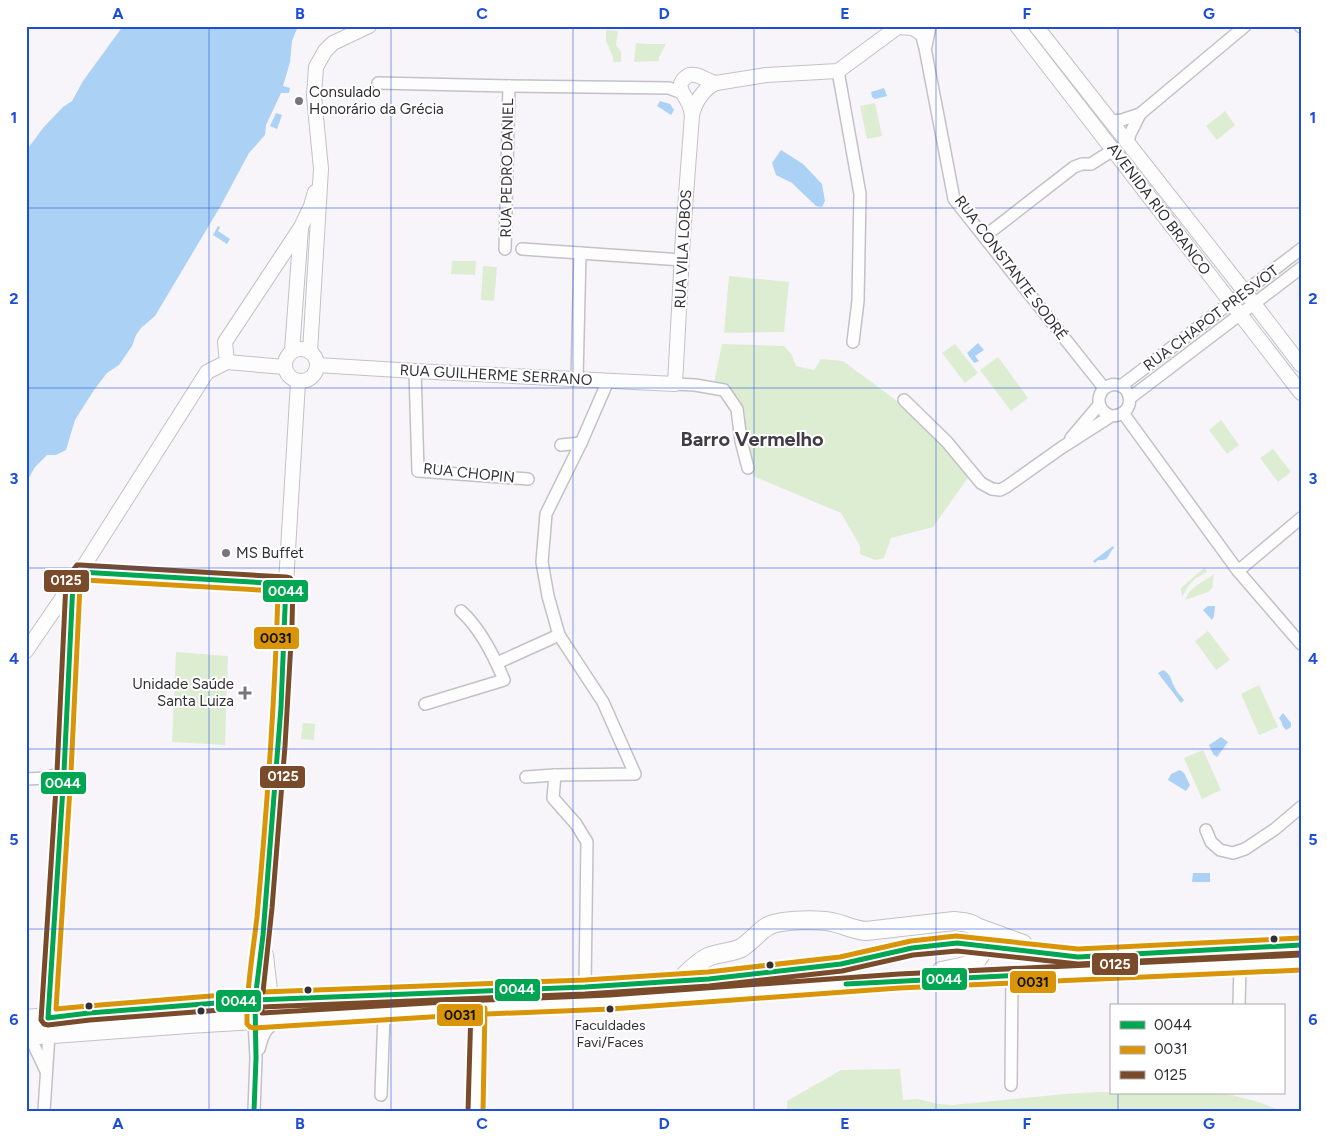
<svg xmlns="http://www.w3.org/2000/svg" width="1327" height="1137" viewBox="0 0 1327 1137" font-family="Figtree,sans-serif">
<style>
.green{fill:#ddedd2}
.water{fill:#abd2f5}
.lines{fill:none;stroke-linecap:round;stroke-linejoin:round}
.minor-casing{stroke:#c3c1c6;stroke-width:14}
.tertiary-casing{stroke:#c3c1c6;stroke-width:16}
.primary-casing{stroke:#c3c1c6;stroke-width:20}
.minor{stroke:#fefdfe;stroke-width:11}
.tertiary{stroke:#fefdfe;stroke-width:14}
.primary{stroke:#fefdfe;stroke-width:18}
.bus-1-casing{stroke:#fff;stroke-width:9}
.bus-2-casing{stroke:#fff;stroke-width:9}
.bus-3-casing{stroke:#fff;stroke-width:9}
.bus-1{stroke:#00a651;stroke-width:5}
.bus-2{stroke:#d99408;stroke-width:5}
.bus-3{stroke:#7a4b2a;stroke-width:5}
.grid{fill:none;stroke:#1d4ed8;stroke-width:1;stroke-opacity:0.55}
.poi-dot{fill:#77747a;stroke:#fff;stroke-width:2}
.bus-dot{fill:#322f35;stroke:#fff;stroke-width:2}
.labels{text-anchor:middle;stroke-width:4;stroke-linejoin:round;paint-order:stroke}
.bus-label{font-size:14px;fill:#322f35;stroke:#fff}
.poi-label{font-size:15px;fill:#322f35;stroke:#fff;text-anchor:start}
.street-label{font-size:15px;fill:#322f35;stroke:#fff}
.district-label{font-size:20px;font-weight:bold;fill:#423c47;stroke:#fff}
.line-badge{stroke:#fff;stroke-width:2}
.badge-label{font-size:14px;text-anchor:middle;font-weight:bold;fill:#fff}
.pale-badge-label{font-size:14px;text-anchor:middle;font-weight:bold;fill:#111}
.neatline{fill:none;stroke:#1d4ed8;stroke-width:2}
.grid-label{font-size:16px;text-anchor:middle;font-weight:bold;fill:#1d4ed8}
</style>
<rect width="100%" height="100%" fill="#f7f4fa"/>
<g class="green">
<polygon points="606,30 618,31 616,45 621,52 621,62 613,62 613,57 606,41"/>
<polygon points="636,43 647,44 666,44 659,57 659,61 634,62"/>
<polygon points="875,103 882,136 867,139 860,106"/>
<polygon points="1225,111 1235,125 1217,140 1206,126"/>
<polygon points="452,261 476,261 475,275 451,274"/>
<polygon points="483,266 497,267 494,301 481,300"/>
<polygon points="729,276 789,282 784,332 724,333"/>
<polygon points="722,344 784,346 792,355 796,366 814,370 821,359 843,361 901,404 972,472 933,527 891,538 884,558 875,560 860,554 860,546 841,513 753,476 730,400 713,388"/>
<polygon points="955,344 978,373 965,383 942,353"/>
<polygon points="998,357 1028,398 1011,411 980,370"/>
<polygon points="1221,420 1239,445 1227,454 1209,430"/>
<polygon points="1273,449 1291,472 1278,482 1260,458"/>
<polygon points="1205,567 1207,572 1196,578 1189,585 1182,597 1181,588"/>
<path d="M 1214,574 L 1212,588 L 1208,592 L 1185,600 C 1192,584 1202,584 1214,574 Z"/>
<polygon points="1208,631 1230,660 1216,670 1195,641"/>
<polygon points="176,652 228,656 225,745 172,742"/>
<polygon points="1259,685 1278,727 1259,735 1241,694"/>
<polygon points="303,723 315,724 314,740 301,739"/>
<polygon points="1203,750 1221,790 1202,799 1184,758"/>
<polygon points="900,1069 903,1100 918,1099 938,1104 953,1105 1065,1094 1099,1092 1199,1093 1227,1094 1255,1101 1282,1111 787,1111 787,1101 841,1070"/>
</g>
<g class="water">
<polygon points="123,26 298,26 292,41 290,62 283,86 290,88 289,93 281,93 266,125 265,135 249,153 220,207 155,316 141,328 136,335 132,346 119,365 107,373 94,390 75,420 66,450 56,455 47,455 35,467 26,483 26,151 43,128 63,107 72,101 83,81"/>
<polygon points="884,88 887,96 875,99 872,97 871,92"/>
<polygon points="660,101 670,104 674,110 671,115 657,106"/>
<polygon points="276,113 282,115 277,129 270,126"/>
<polygon points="781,150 803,164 822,184 825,201 822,207 816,206 792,183 776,175 772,163"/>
<polygon points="218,226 220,227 218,231 230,239 227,244 213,235"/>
<polygon points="978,343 984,350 975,356 979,361 974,363 967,353"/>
<path d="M 1113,546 L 1114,548 C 1107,554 1111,561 1098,560 L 1095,563 L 1093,561 Z"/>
<polygon points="1208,606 1215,606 1214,616 1212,620 1203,610"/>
<path d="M 1163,670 C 1172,675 1170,679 1174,686 C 1176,691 1181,696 1184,700 L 1181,703 L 1158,673 Z"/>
<polygon points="1283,713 1291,723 1291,727 1286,730 1282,725 1282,723 1279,718"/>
<polygon points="1221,737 1228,742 1217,757 1213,754 1209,745"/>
<polygon points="1180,770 1184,773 1190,785 1186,791 1168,780 1171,774"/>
<polygon points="1193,873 1210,873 1210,882 1192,882"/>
</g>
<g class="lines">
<defs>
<g id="minor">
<polyline points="919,26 925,48 954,199 1104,388"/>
<polyline points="1300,26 1301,27"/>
<polyline points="926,46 930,26"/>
<polyline points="838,71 860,194 858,301 853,342"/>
<polyline points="378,83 509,86 669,88 682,93"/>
<polyline points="1111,121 1122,120 1140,114 1245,26"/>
<polyline points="1128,142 1130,134 1140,114"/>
<polyline points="985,236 1074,167 1082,164 1091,164 1113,150"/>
<polyline points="505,249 509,86"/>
<polyline points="522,249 682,260"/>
<polyline points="415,371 418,471 528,479"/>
<polyline points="577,379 580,253"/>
<polyline points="675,384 695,385 724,390 737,409 741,441 748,468"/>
<polyline points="1121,386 1301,249"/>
<polyline points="1130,398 1301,268"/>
<path d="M 904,400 L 947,442 L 981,483 L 992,489 L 1000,490 L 1006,487 L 1061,448 L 1111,416 C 1122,416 1132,409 1129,396 C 1128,393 1126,389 1123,387 C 1103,376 1087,406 1111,416"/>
<polyline points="1123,413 1238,571 1301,644"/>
<polyline points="1071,438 1099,405"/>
<polyline points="561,445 581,443"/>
<polyline points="1238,571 1301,518"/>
<polyline points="80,572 286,584"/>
<polyline points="497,663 559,635"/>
<path d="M 425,704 L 504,680 C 494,656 481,629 461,611"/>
<polyline points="555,775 553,798 576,824 587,842 585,987"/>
<polyline points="526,777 555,775 635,774 603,702 559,635 548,596 542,562 546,514 581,443 608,381"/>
<polyline points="26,779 46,778 64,772"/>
<polyline points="1206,830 1211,842 1220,850 1233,853 1245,849 1275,829 1301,807"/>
<polyline points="1239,1006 1240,965"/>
<polyline points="48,1018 64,772 73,582"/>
<polyline points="26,1033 29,1035 46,1071"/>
<path d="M 259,1049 C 263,1035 264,1029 278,1021"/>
<polyline points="1011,1085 1012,975"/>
<polyline points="381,1095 384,1013"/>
<polyline points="44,1111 49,1034"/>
<polyline points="254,1111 256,1058 254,1021"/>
<polyline points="475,1111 478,1008"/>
</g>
<g id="tertiary">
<polyline points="1017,26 1301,393"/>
<polyline points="1036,26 1245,292 1301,365"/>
<polyline points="898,27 913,28 922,34"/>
<path d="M 692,115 C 691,112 691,109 690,107 C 687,95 671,86 689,75 C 699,73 706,81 716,83 L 766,75 L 838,71 L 899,26"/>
<circle cx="301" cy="365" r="16"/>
<polyline points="292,351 301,228"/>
<polyline points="310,352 321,169 314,96 316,67 325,51 333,43 369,26"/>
<polyline points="227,362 225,342 301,227 311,206 315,192"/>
<path d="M 317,365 L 415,371 L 675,384 L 683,235 L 692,115 C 695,102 704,88 716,83"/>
<polyline points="26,651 80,572 207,372 227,362 284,367"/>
<polyline points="266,955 271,999 281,1019"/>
<polyline points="254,1021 255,1000 263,935 281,707 284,647 286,584 298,382"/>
</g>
<g id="primary">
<polyline points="976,927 1023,944"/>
<path d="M 679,981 C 688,973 697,962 708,957 C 719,952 731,953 741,948 C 751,942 758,932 768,926 C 782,919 822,919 836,923 C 847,926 855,930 866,931 L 954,921 C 961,922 971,922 976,927 C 986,936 985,954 974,962 C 967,967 950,969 941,971"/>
<polyline points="26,1019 89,1013 255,1000 585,987 709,979 841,964 912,948 933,945 957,943 1047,954 1078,957 1301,945"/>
<polyline points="26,1036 188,1024 462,1008 610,1002 818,986 899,981 1301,962"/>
</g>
</defs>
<use href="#minor" class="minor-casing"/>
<use href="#tertiary" class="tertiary-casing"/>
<use href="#primary" class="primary-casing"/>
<use href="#minor" class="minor"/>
<use href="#tertiary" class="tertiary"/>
<use href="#primary" class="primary"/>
<defs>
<g id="bus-1">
<polygon points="80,572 286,584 281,707 263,935 255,1000 89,1013 48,1018 64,772 73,582"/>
<polyline points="846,984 1043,974"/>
<polyline points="255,1000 585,987 709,979 841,964 912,948 957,943 1078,957 1301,945"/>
<polyline points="254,1111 256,1058 255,1000"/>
</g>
<g id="bus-2">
<path d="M 84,580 L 278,591 C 275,700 267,809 257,917 C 254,943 250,968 248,993 L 88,1006 L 56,1009 L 71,772 L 80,585 Z"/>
<polyline points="263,992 585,980 708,972 840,957 911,941 956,936 1078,949 1301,938"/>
<polyline points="247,1008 247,1024 250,1027 254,1028 462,1015 611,1009 899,988 1301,970"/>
<polyline points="483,1111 485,1008"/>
</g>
<g id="bus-3">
<polyline points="1301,955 899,974 610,995 462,1001 262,1013 262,1007 585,994 709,986 842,971 913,955 957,951 1078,964 1301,953"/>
<polyline points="247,1008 90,1020 48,1025 44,1024 41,1020 57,772 66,582 67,578 77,565 80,565 286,577 290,578 293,581 292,625 285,746 272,908 263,992"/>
<polyline points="468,1111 471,1008"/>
</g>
</defs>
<use href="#bus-1" class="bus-1-casing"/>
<use href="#bus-2" class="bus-2-casing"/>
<use href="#bus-3" class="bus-3-casing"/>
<use href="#bus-1" class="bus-1"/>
<use href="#bus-2" class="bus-2"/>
<use href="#bus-3" class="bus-3"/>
</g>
<path class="grid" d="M 209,26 L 209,1111M 391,26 L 391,1111M 573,26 L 573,1111M 754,26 L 754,1111M 936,26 L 936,1111M 1118,26 L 1118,1006M 26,208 L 1301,208M 26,388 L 1301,388M 26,568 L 1301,568M 26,749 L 1301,749M 26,929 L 1301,929M 1118,1093 L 1118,1111"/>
<g class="poi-dot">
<circle cx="299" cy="101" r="5"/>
<circle cx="226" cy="553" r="5"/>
<path d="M242.5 685.5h5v5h5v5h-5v5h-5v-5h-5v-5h5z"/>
</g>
<g class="bus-dot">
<circle cx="1274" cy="939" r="4.5"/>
<circle cx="770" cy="965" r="4.5"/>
<circle cx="308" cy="990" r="4.5"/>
<circle cx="89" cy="1006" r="4.5"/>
<circle cx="610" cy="1009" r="4.5"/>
<circle cx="201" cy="1011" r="4.5"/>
</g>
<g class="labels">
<g class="bus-label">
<text x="610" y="1030">Faculdades<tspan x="610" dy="17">Favi/Faces</tspan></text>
</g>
<g class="poi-label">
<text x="309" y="97">Consulado<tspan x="309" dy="17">Honorário da Grécia</tspan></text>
<text x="236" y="558">MS Buffet</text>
<text x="234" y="689" text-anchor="end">Unidade Saúde<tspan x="234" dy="17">Santa Luiza</tspan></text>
</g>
<g class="street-label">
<text transform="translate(507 168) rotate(-89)" y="5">RUA PEDRO DANIEL</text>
<text transform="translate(1159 209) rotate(53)" y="5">AVENIDA RIO BRANCO</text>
<text transform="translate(683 249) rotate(-87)" y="5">RUA VILA LOBOS</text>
<text transform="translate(1011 268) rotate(53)" y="5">RUA CONSTANTE SODRÉ</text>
<text transform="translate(1211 318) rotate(-37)" y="5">RUA CHAPOT PRESVOT</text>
<text transform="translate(496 375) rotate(3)" y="5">RUA GUILHERME SERRANO</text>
<text transform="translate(469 473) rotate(6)" y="5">RUA CHOPIN</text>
</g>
<g class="district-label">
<text x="752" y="446">Barro Vermelho</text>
</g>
</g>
<g class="line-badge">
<rect x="43" y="569" width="47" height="24" rx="5" fill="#7a4b2a"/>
<rect x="262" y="579" width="47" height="24" rx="5" fill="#00a651"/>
<rect x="253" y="626" width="47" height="24" rx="5" fill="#d99408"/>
<rect x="259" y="765" width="47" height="24" rx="5" fill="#7a4b2a"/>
<rect x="40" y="771" width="47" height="24" rx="5" fill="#00a651"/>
<rect x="1091" y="952" width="48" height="24" rx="5" fill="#7a4b2a"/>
<rect x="921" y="967" width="47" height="24" rx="5" fill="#00a651"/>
<rect x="1009" y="970" width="48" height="24" rx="5" fill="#d99408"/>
<rect x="494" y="978" width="47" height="24" rx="5" fill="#00a651"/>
<rect x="215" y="989" width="47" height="24" rx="5" fill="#00a651"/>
<rect x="436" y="1003" width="48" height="24" rx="5" fill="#d99408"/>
</g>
<g class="badge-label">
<text x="66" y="585">0125</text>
<text x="286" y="596">0044</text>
<text x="283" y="781">0125</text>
<text x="63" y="788">0044</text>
<text x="1115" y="969">0125</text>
<text x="944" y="984">0044</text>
<text x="517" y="994">0044</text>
<text x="239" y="1006">0044</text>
</g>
<g class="pale-badge-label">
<text x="276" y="643">0031</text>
<text x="1033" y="987">0031</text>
<text x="460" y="1020">0031</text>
</g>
<rect width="1327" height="1137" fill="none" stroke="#ffffff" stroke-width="55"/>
<rect x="1110" y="1004" width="175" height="90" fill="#ffffff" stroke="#adacae"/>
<rect x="1120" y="1021" width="25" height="8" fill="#00a651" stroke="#adacae"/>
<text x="1154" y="1030" font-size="15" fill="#322f35">0044</text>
<rect x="1120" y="1046" width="25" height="8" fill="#d99408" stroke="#adacae"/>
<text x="1154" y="1054" font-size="15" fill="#322f35">0031</text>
<rect x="1120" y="1071" width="25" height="8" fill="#7a4b2a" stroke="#adacae"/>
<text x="1154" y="1080" font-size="15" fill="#322f35">0125</text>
<rect x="28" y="28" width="1272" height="1082" class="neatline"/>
<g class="grid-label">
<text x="118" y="19">A</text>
<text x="300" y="19">B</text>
<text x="482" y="19">C</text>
<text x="664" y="19">D</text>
<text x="845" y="19">E</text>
<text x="1027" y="19">F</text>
<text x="1209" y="19">G</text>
<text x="14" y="123">1</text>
<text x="1313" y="123">1</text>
<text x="14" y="304">2</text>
<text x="1313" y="304">2</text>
<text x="14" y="484">3</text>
<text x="1313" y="484">3</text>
<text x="14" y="664">4</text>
<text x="1313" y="664">4</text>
<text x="14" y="845">5</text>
<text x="1313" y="845">5</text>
<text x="14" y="1025">6</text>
<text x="1313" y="1025">6</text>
<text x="118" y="1129">A</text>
<text x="300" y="1129">B</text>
<text x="482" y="1129">C</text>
<text x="664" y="1129">D</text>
<text x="845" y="1129">E</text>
<text x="1027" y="1129">F</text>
<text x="1209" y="1129">G</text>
</g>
</svg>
